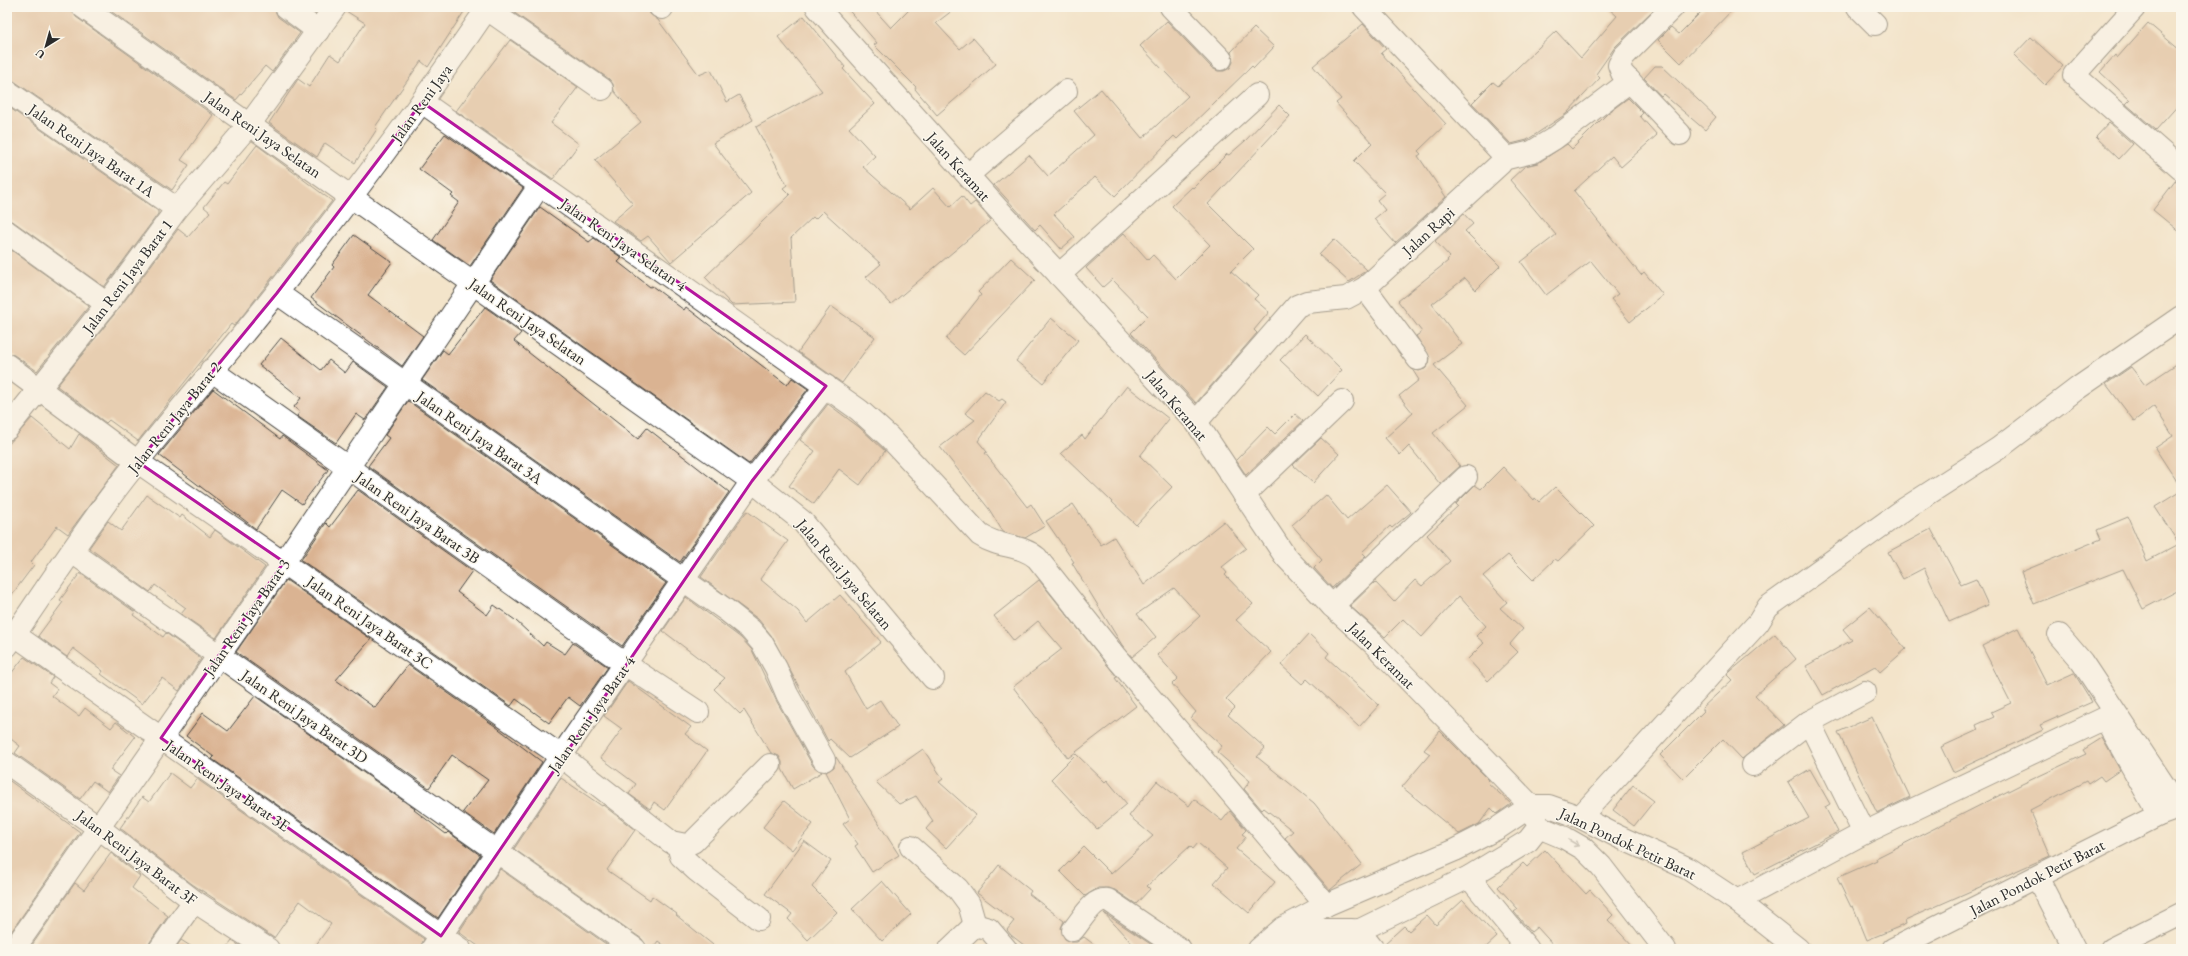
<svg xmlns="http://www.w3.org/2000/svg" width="2188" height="956" viewBox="0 0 2188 956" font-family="'EB Garamond',serif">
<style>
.building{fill:#dab392}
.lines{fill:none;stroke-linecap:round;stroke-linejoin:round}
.minor-casing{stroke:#494743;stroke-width:24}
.minor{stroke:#fff;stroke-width:22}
.oneway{stroke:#a0a0a0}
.marked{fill:none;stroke:#b5179e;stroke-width:3;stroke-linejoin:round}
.labels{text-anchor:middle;stroke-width:3;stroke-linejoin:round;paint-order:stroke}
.street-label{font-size:16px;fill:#2b2b2b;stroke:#fbf7ec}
</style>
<rect width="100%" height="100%" fill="#fbf7ec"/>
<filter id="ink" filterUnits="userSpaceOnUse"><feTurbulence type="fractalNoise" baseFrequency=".025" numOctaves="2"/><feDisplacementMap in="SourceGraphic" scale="8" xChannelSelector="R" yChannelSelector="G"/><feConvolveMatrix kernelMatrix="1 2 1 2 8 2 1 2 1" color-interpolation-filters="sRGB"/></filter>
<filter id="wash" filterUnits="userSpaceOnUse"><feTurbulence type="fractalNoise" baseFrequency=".012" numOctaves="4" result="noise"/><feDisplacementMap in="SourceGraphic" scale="16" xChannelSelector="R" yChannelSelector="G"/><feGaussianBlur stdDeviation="0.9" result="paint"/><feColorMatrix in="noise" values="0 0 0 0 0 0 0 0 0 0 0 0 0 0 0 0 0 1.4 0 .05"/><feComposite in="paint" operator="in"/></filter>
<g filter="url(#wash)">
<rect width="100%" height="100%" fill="#f3e4ca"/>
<g id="blocks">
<g class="building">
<polygon points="7,7 71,7 76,17 213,115 181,160 189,165 172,190 14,81 7,79"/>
<polygon points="105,7 274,7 278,17 300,33 272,72 265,66 236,100"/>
<polygon points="307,7 320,7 315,13"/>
<polygon points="347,7 467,7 428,67 421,61 375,127 377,129 355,163 325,143 317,157 269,123 298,79 309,87 330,54 340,61 365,23 346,11"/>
<polygon points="506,7 648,7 650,14 658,20 699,75 711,70 727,102 739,95 753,120 713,143 751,193 671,262 648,236 641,241 613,221 633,204 595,160 641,122 614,91 613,84 609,79"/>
<polygon points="846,7 872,7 891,28 912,7 957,7 936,23 960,49 973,38 996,64 937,115 915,89 916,87 874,45 877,43"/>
<polygon points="1607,7 1650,7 1653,10 1615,47 1596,74 1600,78 1566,114 1527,140 1511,144 1472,103 1493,82 1498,86 1556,31 1581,58 1617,16"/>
<polygon points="1706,7 1735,7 1681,63 1658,40 1671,27 1679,34"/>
<polygon points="804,16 845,67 843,69 875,104 849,128 875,156 863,167 910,209 933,188 950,207 962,196 970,206 975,202 991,220 891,304 866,277 881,264 823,211 815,219 813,217 791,238 795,302 732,305 705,277 790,195 783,188 787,185 756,127 822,91 778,37"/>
<polygon points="1167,21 1212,68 1218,71 1224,71 1230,68 1233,62 1231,52 1254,28 1274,47 1254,68 1252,66 1177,139 1174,136 1115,196 1095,177 1054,214 1075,237 1061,249 1040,225 1035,230 994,185 1029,155 1048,176 1094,135 1074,111 1101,89 1142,138 1144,137 1188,96 1140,46"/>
<polygon points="2148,23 2181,51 2181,102 2156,130 2126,104 2130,100 2100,72 2115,55 2117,58"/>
<polygon points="1363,24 1386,49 1381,53 1446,124 1418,151 1421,154 1418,156 1446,197 1395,243 1374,219 1385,210 1377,200 1385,193 1354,161 1372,143 1336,103 1341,99 1313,66"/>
<polygon points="2031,37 2063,66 2045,85 2014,55"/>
<polygon points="510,40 578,87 551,123 579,144 553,179 456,111"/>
<polygon points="1655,66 1662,66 1716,117 1705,130 1663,94 1661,96 1644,78"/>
<polygon points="1628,98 1643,113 1640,116 1657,135 1621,167 1612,156 1574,191 1641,275 1644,272 1663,295 1630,322 1611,299 1618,294 1591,261 1546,295 1521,262 1556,235 1510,180 1525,166 1538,163 1567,144 1572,149 1608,113"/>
<polygon points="1279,105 1290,116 1208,204 1253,249 1231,271 1258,295 1254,299 1269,312 1254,330 1257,333 1196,403 1131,333 1148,316 1112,279 1103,287 1086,268 1124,233 1148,260 1153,255 1176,279 1210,245 1172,206 1192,187 1193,188 1227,154 1229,155 1245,141"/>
<polygon points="7,106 158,211 158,214 104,287 14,222 7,220"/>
<polygon points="2109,123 2133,144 2119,159 2096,137"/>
<polygon points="445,134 523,188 470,266 433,240 459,202 451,196 453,194 419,169"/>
<polygon points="257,145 332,201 247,310 234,326 231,324 138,441 109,420 106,423 57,386 117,311 178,229 188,237 210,212 204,207 224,182 227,184"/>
<polygon points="2176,180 2181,181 2181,233 2153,210"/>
<polygon points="540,207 589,242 594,238 622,258 618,262 650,287 652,286 684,310 686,307 787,385 792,378 808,389 749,464 490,280"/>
<polygon points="1464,214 1473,224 1465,231 1500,266 1476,290 1465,278 1432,304 1462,344 1434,365 1468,405 1433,433 1460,466 1440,484 1409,446 1400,455 1385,438 1413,413 1399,396 1419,380 1412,369 1419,371 1425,369 1429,364 1430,358 1416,336 1422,332 1398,301 1448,261 1447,260 1450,257 1435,241"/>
<polygon points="354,235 392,262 368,295 423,336 402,366 311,298 334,267 332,265"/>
<polygon points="1334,239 1367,270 1349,282 1319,255"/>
<polygon points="7,247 89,306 37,371 14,355 7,353"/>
<polygon points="1011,258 1035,280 964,355 946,339 981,295 978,292"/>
<polygon points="831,306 875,337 842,383 798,352"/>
<polygon points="485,307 521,333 514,341 638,439 647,428 729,492 680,562 422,380 443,350 448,354"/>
<polygon points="1051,318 1078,340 1043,383 1016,361"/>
<polygon points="1305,334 1342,370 1318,396 1280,360"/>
<polygon points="281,338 321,370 329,360 345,373 353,362 388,387 365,420 356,414 336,443 297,416 300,412 294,407 301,398 259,365"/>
<polygon points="2181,361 2181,488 2155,448 2173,436 2154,406 2134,421 2106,384 2131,367 2145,385"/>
<polygon points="1127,386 1169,419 1140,456 1172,487 1136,525 1061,453 1082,435 1085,439"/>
<polygon points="213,389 280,439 282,436 328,470 302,504 282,490 256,529 159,455"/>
<polygon points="985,391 999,401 1002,399 1006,402 978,441 987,452 985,453 1027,507 1031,504 1045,526 1025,538 1003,532 989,509 940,447 975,420 965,413"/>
<polygon points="408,401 666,583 622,646 368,466 389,438 385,435"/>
<polygon points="828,404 859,427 885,451 860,485 839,469 814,504 789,486 815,451 800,440"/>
<polygon points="1295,414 1303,421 1246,475 1236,460 1268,427 1275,434"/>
<polygon points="32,418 70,449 79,434 119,465 68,534 57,526 31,562 34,565 7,601 7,446"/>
<polygon points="1321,438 1339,454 1313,483 1293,465"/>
<polygon points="1503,467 1534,500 1535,498 1539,502 1555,487 1594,526 1558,561 1555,559 1533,580 1508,555 1483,576 1507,602 1500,608 1523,629 1510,644 1518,652 1488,681 1468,659 1484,643 1476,636 1486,626 1459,596 1422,637 1403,619 1385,637 1350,606 1375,582 1394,602 1415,580 1422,586 1450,561 1427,535 1458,506 1456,504 1475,485 1481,489"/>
<polygon points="1387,485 1411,512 1392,528 1390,526 1362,552 1366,556 1332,588 1314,568 1322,560 1292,525 1326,495 1347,520"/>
<polygon points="358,490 472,571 457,592 487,615 494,605 515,620 543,646 546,642 565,654 573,643 608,667 580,706 568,697 549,723 516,699 511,706 301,560 326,523 330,527"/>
<polygon points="2181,491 2181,589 2143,609 2123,569 2034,604 2021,572 2101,539 2097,530 2128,517 2147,561 2179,544 2155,507"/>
<polygon points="147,495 180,518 182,515 210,537 215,530 265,567 216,638 181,614 186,608 155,585 150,592 89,548 108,521 121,531"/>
<polygon points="1073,504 1101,545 1114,537 1144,585 1224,521 1246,548 1222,567 1227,573 1225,575 1253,604 1236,620 1271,652 1226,699 1235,708 1228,715 1265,748 1257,757 1314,803 1362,864 1330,890 1285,838 1293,831 1264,808 1262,810 1244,789 1250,781 1217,752 1222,746 1191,718 1196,712 1172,684 1178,678 1157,655 1200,616 1174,588 1137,614 1156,637 1132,657 1122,645 1072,563 1074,562 1046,521"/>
<polygon points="747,511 788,541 760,579 798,611 807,623 840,595 881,642 845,672 866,709 880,700 898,727 850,758 830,739 828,741 771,635 758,619 701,577"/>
<polygon points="1931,529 1961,585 1976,579 1988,605 1949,622 1924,568 1903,579 1888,552"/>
<polygon points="80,573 135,612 133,615 163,637 166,633 201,659 179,691 162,678 142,704 101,674 103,671 73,648 67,657 38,636 63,602 60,600"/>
<polygon points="286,580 371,639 336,680 375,708 408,665 495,726 542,762 494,834 463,812 488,780 452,755 429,788 236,652"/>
<polygon points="1039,580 1117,677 1115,678 1136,706 1068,758 1013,687 1062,649 1038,621 1014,641 994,616"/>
<polygon points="686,597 741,638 752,650 776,700 813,766 822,772 793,789 782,769 782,762 779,756 771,753 744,710 740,714 714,689 725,678 663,631"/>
<polygon points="1870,607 1906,649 1880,672 1875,666 1823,695 1806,666 1852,640 1843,629"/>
<polygon points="2018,628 2047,685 2074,673 2092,702 2040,725 2043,730 1953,772 1941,747 1978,730 1976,725 1994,717 1991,712 2011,703 1982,646"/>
<polygon points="1309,634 1329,653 1326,657 1379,705 1359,727 1307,679 1302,684 1281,665"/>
<polygon points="1775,634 1796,659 1755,695 1784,725 1742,759 1723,739 1683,779 1660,755 1704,711 1702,708 1732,680 1727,675 1731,671"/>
<polygon points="24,657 53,677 49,683 57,689 52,696 79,716 85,708 111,728 116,722 135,737 110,770 119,776 108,792 93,781 80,799 15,753 20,746 7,736 7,679"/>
<polygon points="628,681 691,727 685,734 707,751 665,810 654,802 650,809 629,794 636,784 601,758 622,729 604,716"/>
<polygon points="255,696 415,809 414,810 446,834 448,832 480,855 438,918 212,759 214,757 186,736 203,713 228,731"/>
<polygon points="1872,717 1910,797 1877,813 1838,732"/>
<polygon points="1440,731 1489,780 1487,782 1511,804 1497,814 1491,808 1479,824 1459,834 1402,787 1430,754 1424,750"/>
<polygon points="2102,738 2120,770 2104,781 2100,776 2088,784 2086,781 2030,810 2050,856 1905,920 1906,924 1867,940 1853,906 1851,907 1837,878 1877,860 1876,858 2022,784 2086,754 2083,750"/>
<polygon points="923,749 943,779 939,782 976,815 946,848 926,829 933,821 916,796 899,804 876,782"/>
<polygon points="1076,754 1105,782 1107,780 1127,804 1097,829 1051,779"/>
<polygon points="836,757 899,855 872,872 855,846 858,844 843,824 850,819 826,772 834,767"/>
<polygon points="1810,769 1830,804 1825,807 1838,832 1755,874 1743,852 1809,818 1788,782"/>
<polygon points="170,773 190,788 197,779 424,939 420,949 313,949 331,924 300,901 274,938 192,884 120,828 142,797 149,802"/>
<polygon points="561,778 602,806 603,805 635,830 607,870 650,900 652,896 677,914 676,915 718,949 669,949 658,941 652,949 647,949 642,939 514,849"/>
<polygon points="7,779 80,832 11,932 7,929"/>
<polygon points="1157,781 1189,806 1194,799 1222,821 1230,811 1246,830 1242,834 1246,837 1236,849 1275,882 1249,913 1214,883 1227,868 1198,843 1193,849 1190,846 1147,886 1150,889 1136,904 1115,890 1108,888 1098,888 1085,896 1060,871 1084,847 1111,874 1153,836 1129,816"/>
<polygon points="1633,785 1654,801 1634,826 1613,810"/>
<polygon points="784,801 813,824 792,850 763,827"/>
<polygon points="804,841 831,861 812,887 837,912 808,940 788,919 792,914 765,894"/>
<polygon points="1545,850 1586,894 1590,890 1613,915 1608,920 1635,949 1557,949 1537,927 1531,932 1514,912 1518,909 1498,887 1523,863 1527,867"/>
<polygon points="111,853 140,876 132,888 168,916 150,942 148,949 30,948 75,883 84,890"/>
<polygon points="999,865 1031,891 1029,894 1064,921 1061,928 1065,939 1071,942 1077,942 1084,937 1100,949 1029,949 1011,935 1007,930 1014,921 977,893"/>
<polygon points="500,869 613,949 482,949 459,932"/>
<polygon points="882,881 911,914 882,941 852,909"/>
<polygon points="1463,900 1497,937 1484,949 1385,949 1384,944 1404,926 1409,931 1427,915 1436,925"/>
<polygon points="1104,913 1158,949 1137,949"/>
<polygon points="181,940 195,949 175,949"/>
<polygon points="232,941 245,949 226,949"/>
</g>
</g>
</g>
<g filter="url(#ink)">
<use href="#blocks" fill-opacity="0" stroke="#494743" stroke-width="1"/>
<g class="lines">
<defs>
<g id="minor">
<polyline points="83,7 752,481 802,521 933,678"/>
<polyline points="286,7 318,31"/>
<polyline points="660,7 662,8"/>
<polyline points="817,7 997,208 1196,422 1285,556 1332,606 1373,643 1531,806 1539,827 1565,838 1584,849 1601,866 1665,949"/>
<polyline points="1171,7 1221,59"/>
<polyline points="1673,7 1624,56 1619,65 1622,73 1680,134"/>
<polyline points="1858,7 1875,24"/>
<polyline points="2135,7 2074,75 2181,169"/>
<polyline points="487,9 602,89"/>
<polyline points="7,91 177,209"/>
<path d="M 422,102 L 859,410 L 889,437 L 980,535 C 1001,549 1019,543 1037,558 L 1115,656 L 1326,905"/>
<polyline points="1503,159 1532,152 1555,138 1630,81"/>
<polyline points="968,175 1066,91"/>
<polyline points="7,232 107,304"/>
<polyline points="1059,275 1257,95"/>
<polyline points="1365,288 1418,359"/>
<polyline points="277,293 726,610 750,629 762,643 776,668 787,694 824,760"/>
<polyline points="7,365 138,462 561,756 671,842 686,845 693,842 770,765"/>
<polyline points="211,370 625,664 698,712"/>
<polyline points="1196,422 1297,306 1307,302 1346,298 1365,288 1500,164 1503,159 1502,153 1364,7"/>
<polyline points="7,429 107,304 177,209 249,125 335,7"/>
<polyline points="1244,495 1342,401"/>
<polyline points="72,552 635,949"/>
<polyline points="1332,606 1466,477"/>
<polyline points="15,635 460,949"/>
<polyline points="2059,635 2082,662 2179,808"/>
<path d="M 7,646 C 40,597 73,548 108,500 C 161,428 222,362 278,291 C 351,199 422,104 488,7"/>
<polyline points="1809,722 1864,833"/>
<polyline points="7,763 99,828 194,901 268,949"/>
<polyline points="1753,765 1809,722 1865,692"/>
<polyline points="1531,806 1549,806 1580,817 1617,836 1687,868 1737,901 1798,949"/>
<polyline points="1580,817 1758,623 1768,607 1906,508 1999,448 2078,388 2181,317"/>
<polyline points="678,845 681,856 696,870 759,919"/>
<polyline points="911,847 958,889 969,904 975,925"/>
<polyline points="1469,877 1528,949"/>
<polyline points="2037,877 2074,949"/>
<polyline points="1737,901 1864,833 2105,718 2159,815"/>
<path d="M 1073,930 C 1082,920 1093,897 1108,900 L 1180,949"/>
<polyline points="1358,930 1373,949"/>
<polyline points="14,949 284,562 540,185"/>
<polyline points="160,949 194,901"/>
<polyline points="432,949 561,756 752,481 826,386"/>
<polyline points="950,949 975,925 989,929 1006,949"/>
<polyline points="1259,949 1283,928 1326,905 1455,850 1498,828 1531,806"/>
<polyline points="1273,949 1323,930 1352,930"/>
<polyline points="1321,949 1469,877 1528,841 1539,827"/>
<polyline points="1893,949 2159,815 2181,807"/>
<polyline points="2111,949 2181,914"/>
</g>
</defs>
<use href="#minor" class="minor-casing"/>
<use href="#minor" class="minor"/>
</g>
<defs><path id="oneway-shaft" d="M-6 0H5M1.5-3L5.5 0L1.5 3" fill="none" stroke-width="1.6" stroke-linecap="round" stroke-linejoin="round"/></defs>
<use class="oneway" href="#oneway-shaft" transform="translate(1574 843) rotate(30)"/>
</g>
<path d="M0 0H2188V956H0ZM 422,102 L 826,386 L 752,481 L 441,936 L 161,738 L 284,562 L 138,462 L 277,293 Z" fill="#f3e4ca" fill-opacity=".55" fill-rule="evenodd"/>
<path class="marked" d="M 422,102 L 826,386 L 752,481 L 441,936 L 161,738 L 284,562 L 138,462 L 277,293 Z"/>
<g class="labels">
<g class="street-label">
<text transform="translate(421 103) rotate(-54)" y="6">Jalan Reni Jaya</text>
<text transform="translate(263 134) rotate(35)" y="6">Jalan Reni Jaya Selatan</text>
<text transform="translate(92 150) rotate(35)" y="6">Jalan Reni Jaya Barat 1A</text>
<text transform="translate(959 166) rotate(48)" y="6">Jalan Keramat</text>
<text transform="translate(1428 231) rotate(-42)" y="6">Jalan Rapi</text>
<text transform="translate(624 244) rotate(35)" y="6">Jalan Reni Jaya Selatan 4</text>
<text transform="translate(127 276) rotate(-53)" y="6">Jalan Reni Jaya Barat 1</text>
<text transform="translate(528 321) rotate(35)" y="6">Jalan Reni Jaya Selatan</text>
<text transform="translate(1177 405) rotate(50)" y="6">Jalan Keramat</text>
<text transform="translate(174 417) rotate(-51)" y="6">Jalan Reni Jaya Barat 2</text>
<text transform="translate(480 437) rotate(35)" y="6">Jalan Reni Jaya Barat 3A</text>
<text transform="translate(418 517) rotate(35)" y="6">Jalan Reni Jaya Barat 3B</text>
<text transform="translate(845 574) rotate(50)" y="6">Jalan Reni Jaya Selatan</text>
<text transform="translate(246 617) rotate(-55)" y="6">Jalan Reni Jaya Barat 3</text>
<text transform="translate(370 622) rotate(35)" y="6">Jalan Reni Jaya Barat 3C</text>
<text transform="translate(1382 655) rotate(45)" y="6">Jalan Keramat</text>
<text transform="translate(591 714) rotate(-55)" y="6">Jalan Reni Jaya Barat 4</text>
<text transform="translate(305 716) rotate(35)" y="6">Jalan Reni Jaya Barat 3D</text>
<text transform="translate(228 785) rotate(35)" y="6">Jalan Reni Jaya Barat 3E</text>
<text transform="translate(1628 843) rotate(25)" y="6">Jalan Pondok Petir Barat</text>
<text transform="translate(137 857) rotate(37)" y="6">Jalan Reni Jaya Barat 3F</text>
<text transform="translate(2037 877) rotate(-27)" y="6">Jalan Pondok Petir Barat</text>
</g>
</g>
<rect width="2188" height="956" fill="none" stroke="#fbf7ec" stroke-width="24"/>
<g transform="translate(46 46) rotate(217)" stroke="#fbf7ec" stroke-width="3" paint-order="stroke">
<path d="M0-3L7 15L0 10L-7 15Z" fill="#2b2b2b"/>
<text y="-6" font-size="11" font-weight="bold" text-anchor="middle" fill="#2b2b2b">U</text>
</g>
</svg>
